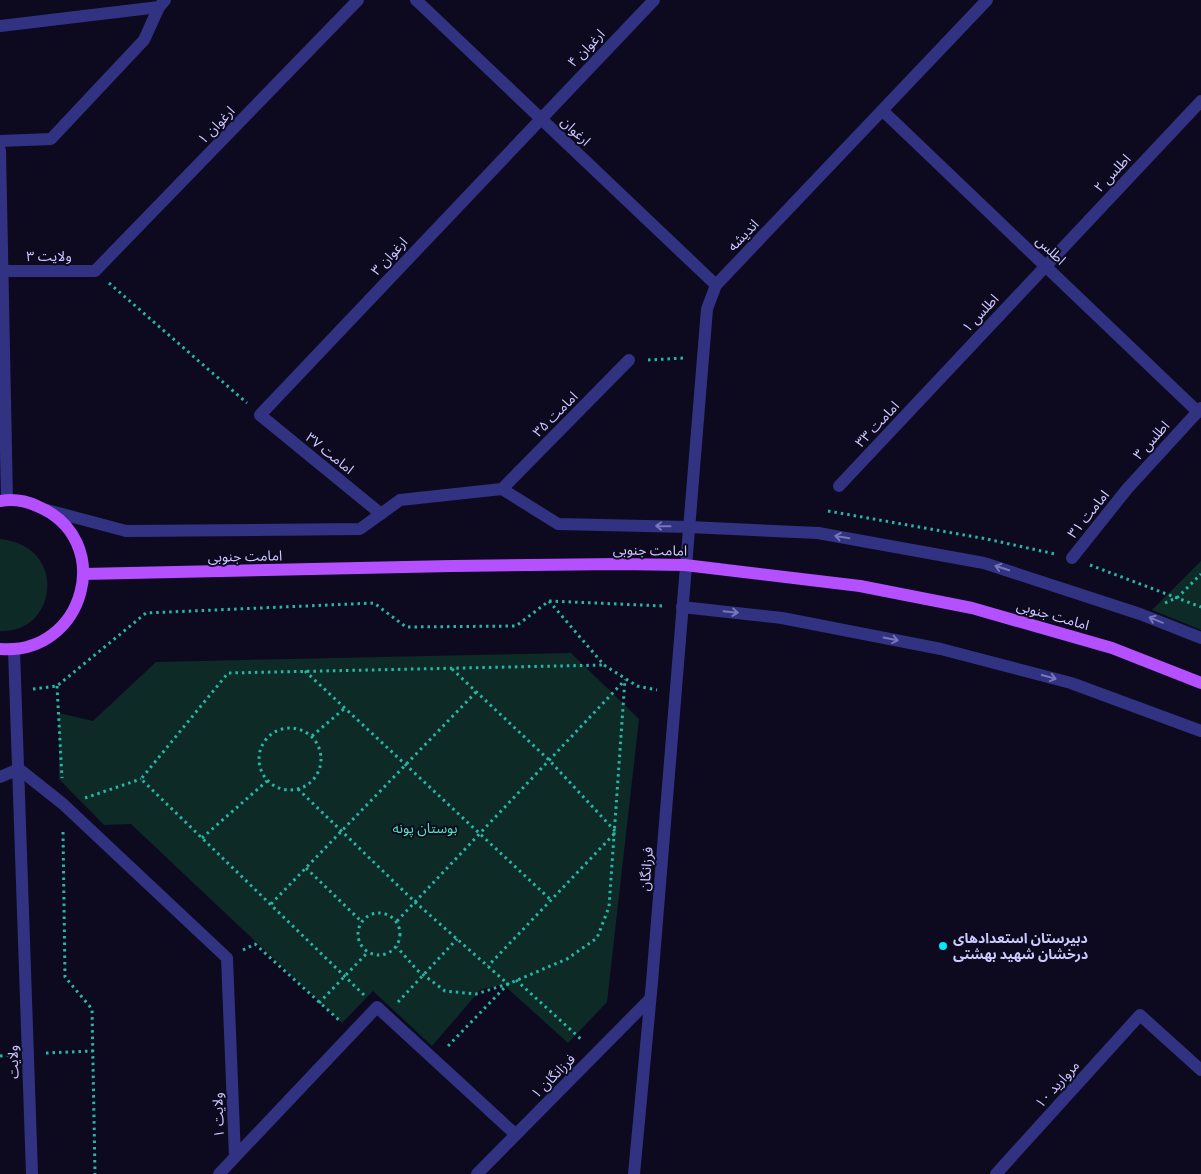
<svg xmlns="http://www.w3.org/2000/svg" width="1201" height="1174" viewBox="0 0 1201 1174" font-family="'Public Sans','Noto Sans Arabic',sans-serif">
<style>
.green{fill:#0d2a27}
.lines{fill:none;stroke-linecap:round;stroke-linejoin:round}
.path{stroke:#23b9a7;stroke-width:3;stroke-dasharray:2.5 4;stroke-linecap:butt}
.minor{stroke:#313382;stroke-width:12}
.major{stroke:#b450ff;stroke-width:12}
.oneway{stroke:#7776ba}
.poi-dot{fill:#00e9f4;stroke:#0d0a1f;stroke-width:2}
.labels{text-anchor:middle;stroke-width:4;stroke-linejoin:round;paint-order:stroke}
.street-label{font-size:14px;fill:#ccc9ff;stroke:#0d0a1f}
.park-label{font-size:14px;fill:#4be8b8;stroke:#0d0a1f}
.poi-label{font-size:14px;font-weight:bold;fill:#ccc9ff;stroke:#0d0a1f;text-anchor:start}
</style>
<rect width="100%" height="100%" fill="#0d0a1f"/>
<g class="green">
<path d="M 0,539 C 69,546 57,634 0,631 Z"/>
<polygon points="1201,561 1201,630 1152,610"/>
<polygon points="571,653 639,719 607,1002 568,1043 504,985 481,989 432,1046 373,991 342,1023 131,824 104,825 59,779 59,713 93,721 156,662"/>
</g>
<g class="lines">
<g class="path">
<polyline points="109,283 247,403"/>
<polyline points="648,360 684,358"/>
<polyline points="828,511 987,539 1055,554"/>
<polyline points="1090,565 1201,607"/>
<polyline points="549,601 604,665 637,686 657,690"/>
<polyline points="1165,603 1178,597 1201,574"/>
<polyline points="452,669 549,760 616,832 488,966"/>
<polyline points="305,671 551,900"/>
<polyline points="57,686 62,778"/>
<polyline points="33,689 57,686 146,613 374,603 406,627 516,626 549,601 664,606"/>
<circle cx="290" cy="759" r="31"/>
<polyline points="312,736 345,708"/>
<polyline points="298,789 415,902 508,984 476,994 445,991 417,970 397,947"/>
<polyline points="85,798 141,779"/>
<polyline points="63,832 65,977 92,1009 95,1174"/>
<polyline points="202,838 267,781"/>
<polyline points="306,868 361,921"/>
<polyline points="271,904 477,691"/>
<circle cx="379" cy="934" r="21"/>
<polyline points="397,921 625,680"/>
<polyline points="243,950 255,944 339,1020"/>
<polyline points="516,980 583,1041"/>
<polyline points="364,995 141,779 228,673 604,665"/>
<polyline points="398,1002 457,939"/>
<polyline points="319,1003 368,952"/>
<polyline points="448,1046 508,984 567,959 597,938 609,907 625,679"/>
<polyline points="46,1053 93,1051"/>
<polyline points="0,1056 9,1055"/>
</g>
<g class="minor">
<polyline points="416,0 716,285"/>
<polyline points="0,26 159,7 165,0"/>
<polyline points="883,111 1198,412"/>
<polyline points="0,141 51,139 144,40 159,7"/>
<polyline points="0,150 7,500"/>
<polyline points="2,271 95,271 358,0"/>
<polyline points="839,486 1201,101"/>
<polyline points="502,489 629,360"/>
<polyline points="47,510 126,531 360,529 400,500 502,489 558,524 689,527 818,533 984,563 1140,614 1201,638"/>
<polyline points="381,514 260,415 654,0"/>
<polyline points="1072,558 1127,489 1201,408"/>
<polyline points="682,607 782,618 941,649 1071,683 1201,731"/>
<polyline points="14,650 32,1174"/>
<polyline points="0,777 19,769 63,804 227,958 235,1157 377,1007 515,1134"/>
<polyline points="219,1174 235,1157"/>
<polyline points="477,1174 650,999"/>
<polyline points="634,1174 652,982 707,309 716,285 987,0"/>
<polyline points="996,1174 1140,1015 1201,1070"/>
</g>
<g class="major">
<path d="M 0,501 C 12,499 26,501 37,506 C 117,539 85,656 0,649"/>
<polyline points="83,574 452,566 618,564 685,565 860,586 972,608 1112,648 1201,683"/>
</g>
</g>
<defs><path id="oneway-shaft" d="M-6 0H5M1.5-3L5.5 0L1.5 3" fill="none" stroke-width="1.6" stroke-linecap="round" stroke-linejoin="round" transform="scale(1.25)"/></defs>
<g class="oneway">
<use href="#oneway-shaft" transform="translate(663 526) rotate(-179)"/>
<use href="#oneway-shaft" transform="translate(842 537) rotate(-170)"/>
<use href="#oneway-shaft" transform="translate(1002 568) rotate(-162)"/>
<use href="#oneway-shaft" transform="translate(731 612) rotate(6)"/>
<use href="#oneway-shaft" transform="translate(1156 620) rotate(-158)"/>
<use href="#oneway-shaft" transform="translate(891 639) rotate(11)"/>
<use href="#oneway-shaft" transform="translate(1049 677) rotate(15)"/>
</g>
<circle class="poi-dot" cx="943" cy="946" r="5"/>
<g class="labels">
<g class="street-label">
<text transform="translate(586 48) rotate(-46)" y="5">ارغوان ۴</text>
<text transform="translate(216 125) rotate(-46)" y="5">ارغوان ۱</text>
<text transform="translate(576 131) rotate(44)" y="5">ارغوان</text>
<text transform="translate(1112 173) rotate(-47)" y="5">اطلس ۲</text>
<text transform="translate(743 235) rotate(-46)" y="5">اندیشه</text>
<text transform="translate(1051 250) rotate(44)" y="5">اطلس</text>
<text x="49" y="261">ولایت ۳</text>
<text transform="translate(389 256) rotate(-47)" y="5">ارغوان ۳</text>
<text transform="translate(980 313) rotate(-47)" y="5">اطلس ۱</text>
<text transform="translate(555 414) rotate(-45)" y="5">امامت ۳۵</text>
<text transform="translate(877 424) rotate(-47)" y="5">امامت ۳۳</text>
<text transform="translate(1151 440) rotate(-48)" y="5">اطلس ۳</text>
<text transform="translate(330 453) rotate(39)" y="5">امامت ۳۷</text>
<text transform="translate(1088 514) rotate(-51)" y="5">امامت ۳۱</text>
<text transform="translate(650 550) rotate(1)" y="5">امامت جنوبی</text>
<text transform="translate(245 556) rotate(-1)" y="5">امامت جنوبی</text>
<text transform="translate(1053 615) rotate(16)" y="5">امامت جنوبی</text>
<text transform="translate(646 869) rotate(-85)" y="5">فرزانگان</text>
<text transform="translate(13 1062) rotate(-92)" y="5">ولایت</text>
<text transform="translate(553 1076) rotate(-45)" y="5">فرزانگان ۱</text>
<text transform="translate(1057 1084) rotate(-48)" y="5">مروارید ۱۰</text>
<text transform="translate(218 1115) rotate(-92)" y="5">ولایت ۱</text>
</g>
<g class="park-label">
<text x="425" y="833">بوستان پونه</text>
</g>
<g class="poi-label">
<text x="953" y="943">دبیرستان استعدادهای<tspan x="953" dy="16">درخشان شهید بهشتی</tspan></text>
</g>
</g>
</svg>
